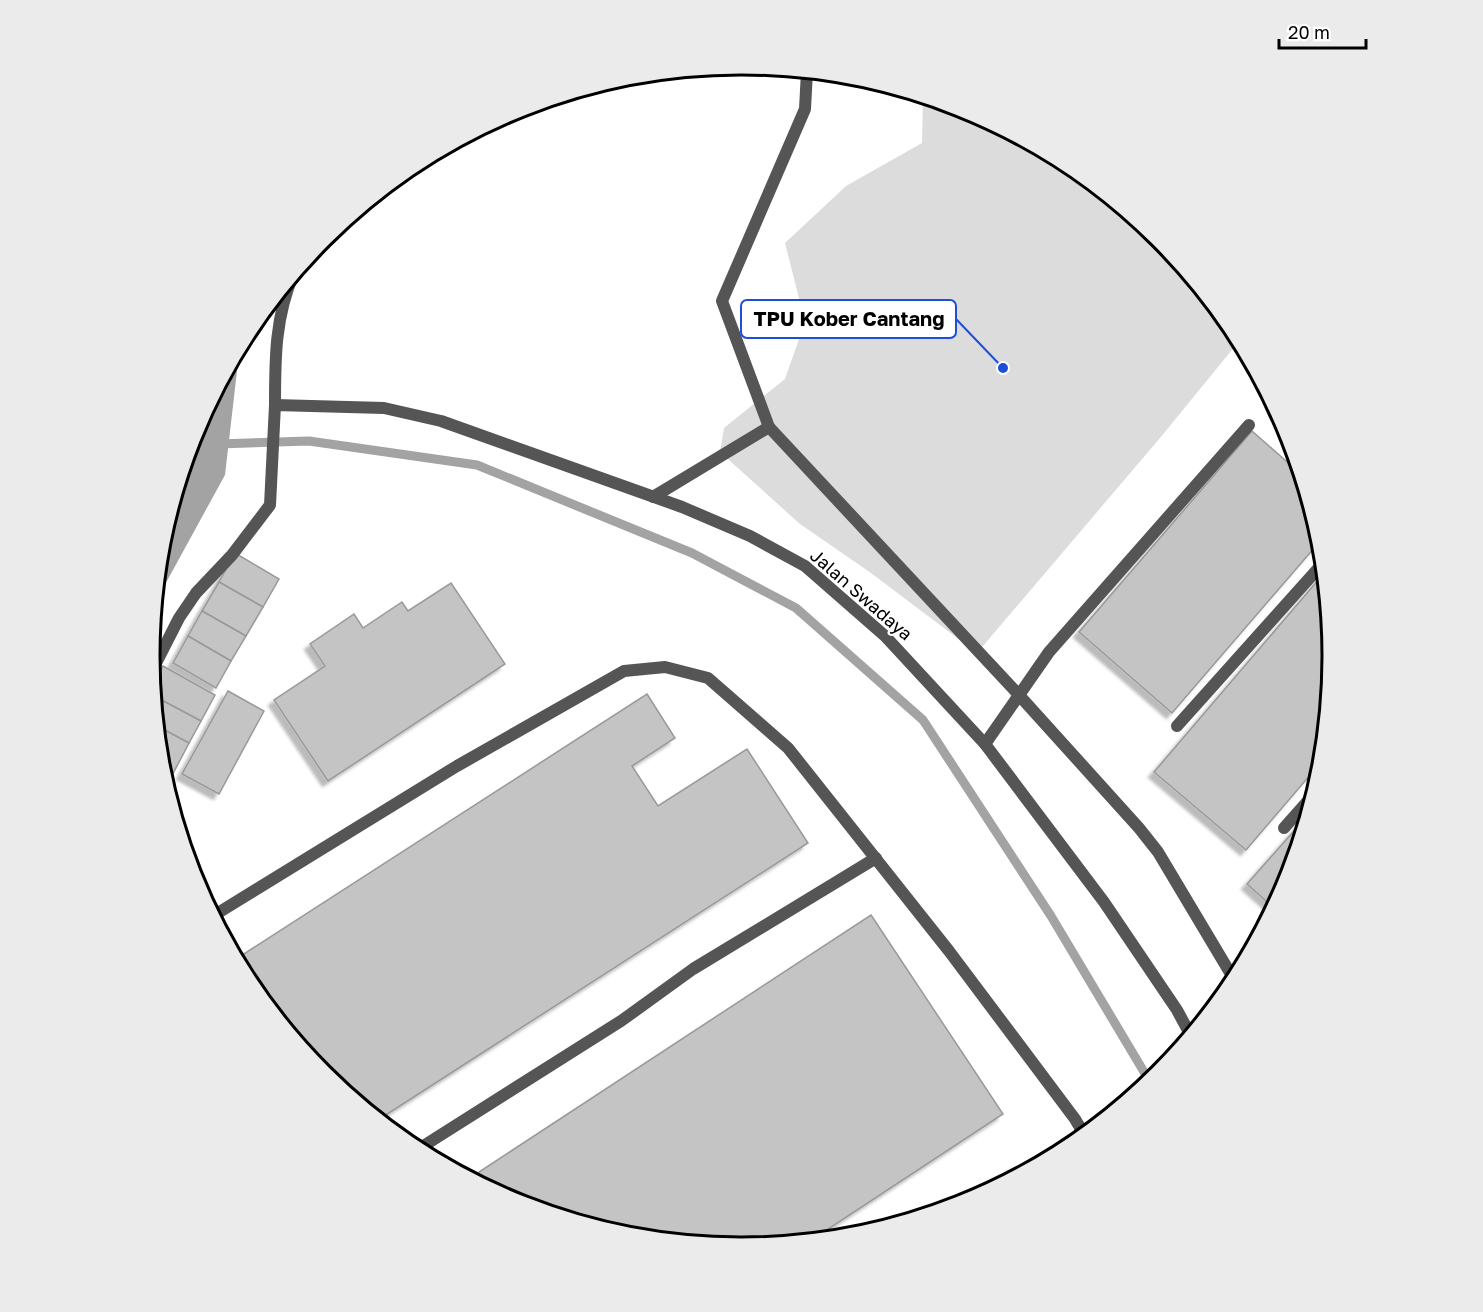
<svg xmlns="http://www.w3.org/2000/svg" width="1483" height="1312" viewBox="0 0 1483 1312" font-family="'Golos Text',sans-serif">
<style>
.green{fill:#dcdcdc}
.water{fill:#a3a3a3}
.lines{fill:none;stroke-linecap:round;stroke-linejoin:round}
.stream{stroke:#a3a3a3;stroke-width:9}
.building{fill:#c4c4c4;stroke:#999;stroke-width:1.5;filter:url(#shadow)}
.service{stroke:#555;stroke-width:12}
.minor{stroke:#555;stroke-width:12}
.labels{text-anchor:middle;stroke-width:4.5;stroke-linejoin:round;paint-order:stroke}
.street-label{font-size:18px;fill:#000;stroke:#fff}
.rim{fill:none;stroke:#000;stroke-width:3}
.leader{fill:none;stroke:#1d4ed8;stroke-width:2}
.callout-dot{fill:#1d4ed8;stroke:#fff;stroke-width:2}
.callout{fill:#fff;stroke:#1d4ed8;stroke-width:2}
.callout-label{font-size:20px;text-anchor:middle;font-weight:bold;fill:#000}
</style>
<defs>
<filter id="shadow"><feDropShadow dx="-5.5" dy="5.5" stdDeviation="1.5" flood-color="#0004"/></filter>
</defs>
<rect width="100%" height="100%" fill="#fff"/>
<polygon class="green" points="923,96 968,110 1070,164 1160,238 1233,328 1240,340 1160,438 977,653 871,573 800,524 720,452 724,428 785,379 805,322 785,243 846,186 922,143"/>
<polygon class="water" points="240,345 225,475 162,590 153,628 161,540 195,429"/>
<g class="lines">
<polyline class="stream" points="218,444 309,441 477,465 692,553 796,608 923,720 1051,916 1150,1082"/>
</g>
<g class="building">
<polygon points="1252,431 1302,475 1321,540 1172,713 1079,632"/>
<polygon points="235,553 279,579 263,607 219,582"/>
<polygon points="1325,572 1333,656 1323,760 1246,850 1154,772"/>
<polygon points="219,582 263,607 246,636 202,611"/>
<polygon points="451,583 505,664 328,781 274,700 325,666 310,644 354,614 363,628 402,602 408,611"/>
<polygon points="202,611 246,636 231,661 188,636"/>
<polygon points="188,636 231,661 216,688 173,663"/>
<polygon points="163,666 215,695 201,721 154,696 153,684"/>
<polygon points="228,691 264,711 219,794 182,774"/>
<polygon points="647,694 675,738 632,766 658,806 747,749 808,843 378,1120 323,1074 249,984 236,959"/>
<polygon points="154,696 201,721 189,743 157,726"/>
<polygon points="157,726 189,743 166,787 161,771"/>
<polygon points="1308,815 1288,883 1274,908 1247,884"/>
<polygon points="871,915 1003,1114 810,1241 741,1247 626,1236 515,1202 470,1178"/>
</g>
<g class="lines">
<g class="service">
<polyline points="807,71 805,109 722,301 769,427 1019,695 1139,828 1158,852 1235,981"/>
<path d="M 275,405 C 275,359 275,316 294,273"/>
<polyline points="653,497 769,427"/>
<polyline points="1177,726 1324,562"/>
<polyline points="985,744 1049,652 1249,425"/>
<polyline points="1284,828 1315,793"/>
<polyline points="213,916 457,766 624,671 665,667 708,678 788,748 949,951 1075,1119 1085,1136"/>
<polyline points="417,1150 621,1021 693,969 876,858"/>
<polyline points="1034,1167 1084,1134"/>
</g>
<polyline class="minor" points="152,671 179,618 196,593 232,555 270,505 275,405 384,408 441,421 682,507 750,536 805,566 885,636 985,744 1104,902 1177,1010 1191,1036"/>
</g>
<g class="labels">
<g class="street-label">
<text transform="translate(861 595) rotate(41)" y="6">Jalan Swadaya</text>
</g>
</g>
<path d="M0 0H1483V1312H0ZM160 656a581 581 0 1 1 1162 0a581 581 0 1 1-1162 0Z" fill="#ebebeb" fill-rule="evenodd"/>
<path class="rim" d="M160 656a581 581 0 1 1 1162 0a581 581 0 1 1-1162 0Z"/>
<path class="leader" d="M1003 368L956 319"/>
<circle class="callout-dot" cx="1003" cy="368" r="6"/>
<rect class="callout" x="741" y="300" width="215" height="38" rx="6"/>
<g class="callout-label">
<text x="849" y="326">TPU Kober Cantang</text>
</g>
<path d="M1279 39v9h87v-9" fill="none" stroke="#000000" stroke-width="3"/>
<text x="1288" y="39" font-size="18" fill="#000000" stroke="#ffffff" stroke-width="4.5" paint-order="stroke">20 m</text>
</svg>
